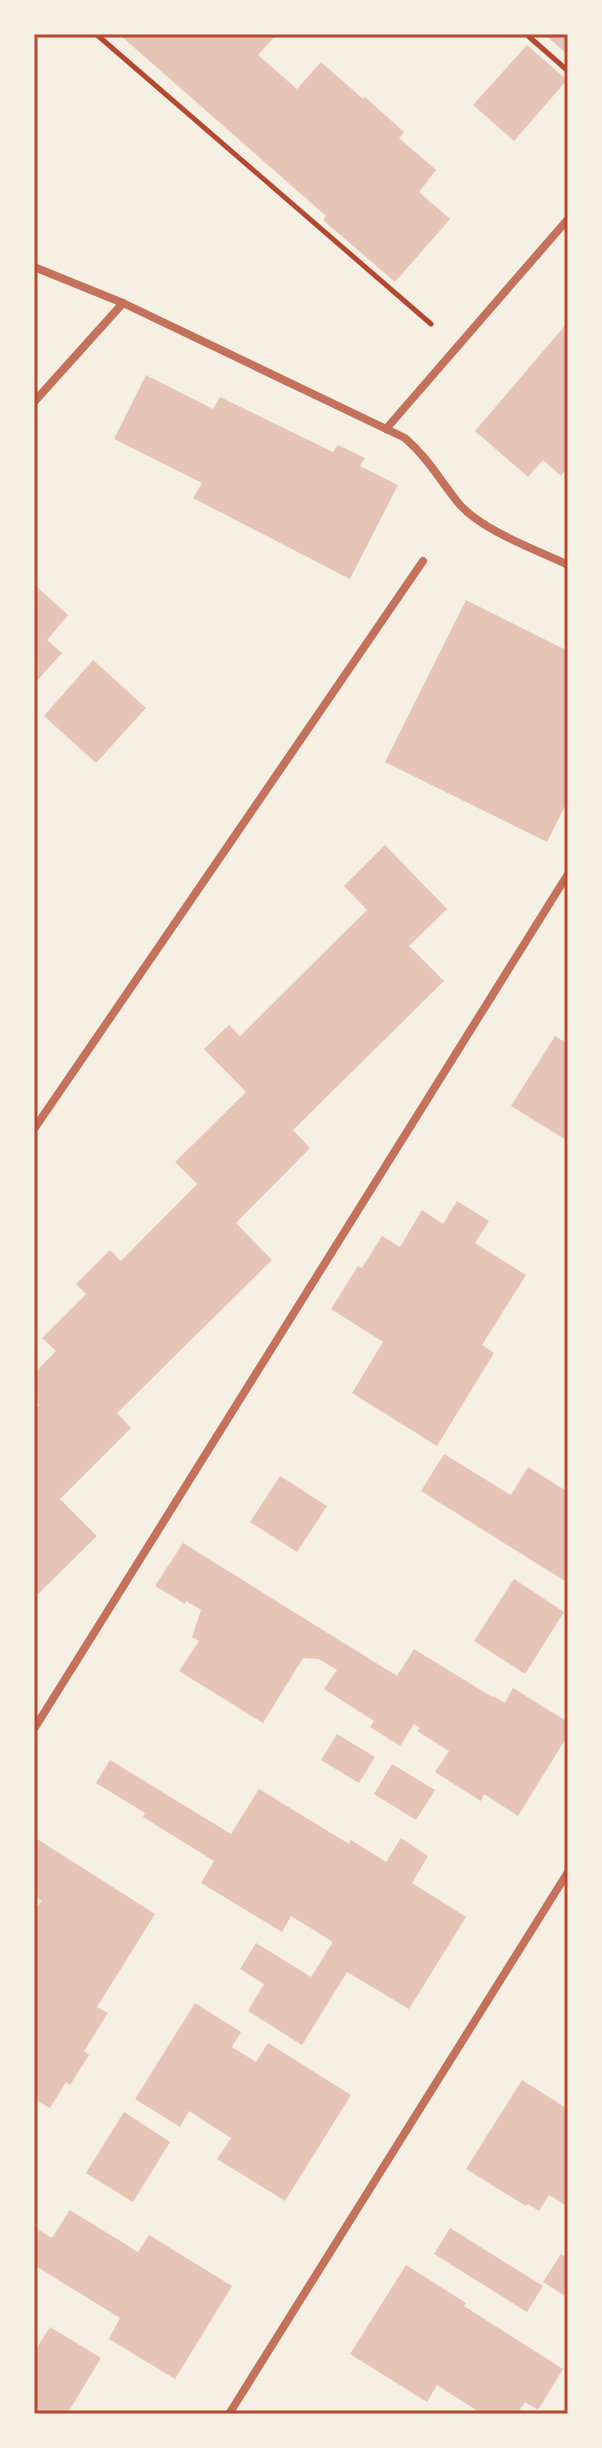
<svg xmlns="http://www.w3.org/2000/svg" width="602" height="2448" viewBox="0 0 602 2448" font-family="'IBM Plex Serif',serif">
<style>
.building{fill:#e6c5b7}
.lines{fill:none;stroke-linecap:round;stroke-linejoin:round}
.path{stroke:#b5482f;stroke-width:5}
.minor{stroke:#c5725c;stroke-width:8}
.neatline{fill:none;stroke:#b5482f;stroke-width:3}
</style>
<rect width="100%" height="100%" fill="#f6efe4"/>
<g class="building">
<polygon points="123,34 277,34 258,55 297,89 321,62 363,99 365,97 404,132 399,138 436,170 419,192 450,219 395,282 323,220 326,216 121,36"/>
<polygon points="544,34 568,34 568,55"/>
<polygon points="527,45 567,80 514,141 473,105"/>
<polygon points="568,322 568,467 561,476 543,460 528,477 475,431"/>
<polygon points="146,375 213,409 220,397 333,452 338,445 365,458 360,466 398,485 350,579 193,498 202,483 114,439"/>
<polygon points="34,584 68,615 47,640 62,653 34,684"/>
<polygon points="466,600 568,651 568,800 547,842 385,762"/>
<polygon points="93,660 146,708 96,763 44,716"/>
<polygon points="385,845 447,909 409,946 444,981 293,1130 310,1148 236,1223 272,1260 117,1413 131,1428 60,1499 97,1536 34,1598 34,1409 39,1405 34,1400 34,1373 56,1351 42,1338 86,1294 76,1284 110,1250 121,1261 197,1184 175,1162 246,1092 204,1049 229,1025 240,1036 367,910 344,886"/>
<polygon points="555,1036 568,1044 568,1141 511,1106"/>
<polygon points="457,1201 489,1221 475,1243 526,1275 482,1345 494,1353 437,1446 352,1393 383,1342 331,1309 358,1266 362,1268 382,1236 400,1247 422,1210 443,1224"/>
<polygon points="444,1454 511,1495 528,1467 568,1492 568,1583 421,1491"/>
<polygon points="280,1476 327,1506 297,1552 250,1522"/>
<polygon points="183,1543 397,1676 414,1649 492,1697 493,1696 505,1703 513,1688 568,1722 568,1735 518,1816 484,1794 481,1801 435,1772 449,1751 417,1731 420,1728 414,1724 400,1746 370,1727 374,1721 324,1689 337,1670 319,1659 303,1658 263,1723 179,1671 199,1641 192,1637 201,1610 186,1601 185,1604 155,1586"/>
<polygon points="514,1579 564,1612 525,1674 474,1641"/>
<polygon points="337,1734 375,1757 359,1783 321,1760"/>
<polygon points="110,1760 231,1834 259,1789 349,1844 351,1840 386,1862 401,1838 428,1856 412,1883 466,1917 409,2009 347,1972 302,2045 248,2011 264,1984 240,1969 256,1943 311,1977 333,1942 291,1916 282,1932 201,1883 214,1861 143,1817 145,1813 96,1783"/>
<polygon points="392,1764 435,1790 416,1820 374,1794"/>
<polygon points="34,1837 155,1914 97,2007 108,2013 84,2051 89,2055 70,2085 66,2082 50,2108 34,2099 34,1910 42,1901 34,1896"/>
<polygon points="195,2003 241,2032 232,2047 256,2062 268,2043 351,2095 285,2201 217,2159 231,2138 189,2111 180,2127 135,2099"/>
<polygon points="522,2080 568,2109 568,2207 549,2195 539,2211 528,2204 526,2206 466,2169"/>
<polygon points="124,2112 170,2142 133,2202 86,2173"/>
<polygon points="70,2210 138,2252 149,2235 232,2286 175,2379 109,2339 120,2318 34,2265 34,2231 36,2228 52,2238"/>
<polygon points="450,2228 543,2286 527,2312 434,2254"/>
<polygon points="561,2254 568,2258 568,2298 543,2282"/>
<polygon points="406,2265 466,2303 464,2306 563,2369 538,2410 525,2402 517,2414 482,2414 437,2385 427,2402 350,2354"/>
<polygon points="50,2327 101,2358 67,2414 34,2414 34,2352"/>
</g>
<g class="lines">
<g class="path">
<polyline points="96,34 431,324"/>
<polyline points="526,34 568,71"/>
</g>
<g class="minor">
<path d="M 34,267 L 123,303 L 405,438 C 430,460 440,481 460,505 C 485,532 535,549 568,565"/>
<polyline points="34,402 123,303"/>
<polyline points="386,429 568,219"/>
<polyline points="34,1129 423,561"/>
<polyline points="34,1729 568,874"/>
<polyline points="229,2414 568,1872"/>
</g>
</g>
<rect width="602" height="2448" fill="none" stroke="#f6efe4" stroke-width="72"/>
<rect x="36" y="36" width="530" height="2376" class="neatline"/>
</svg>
